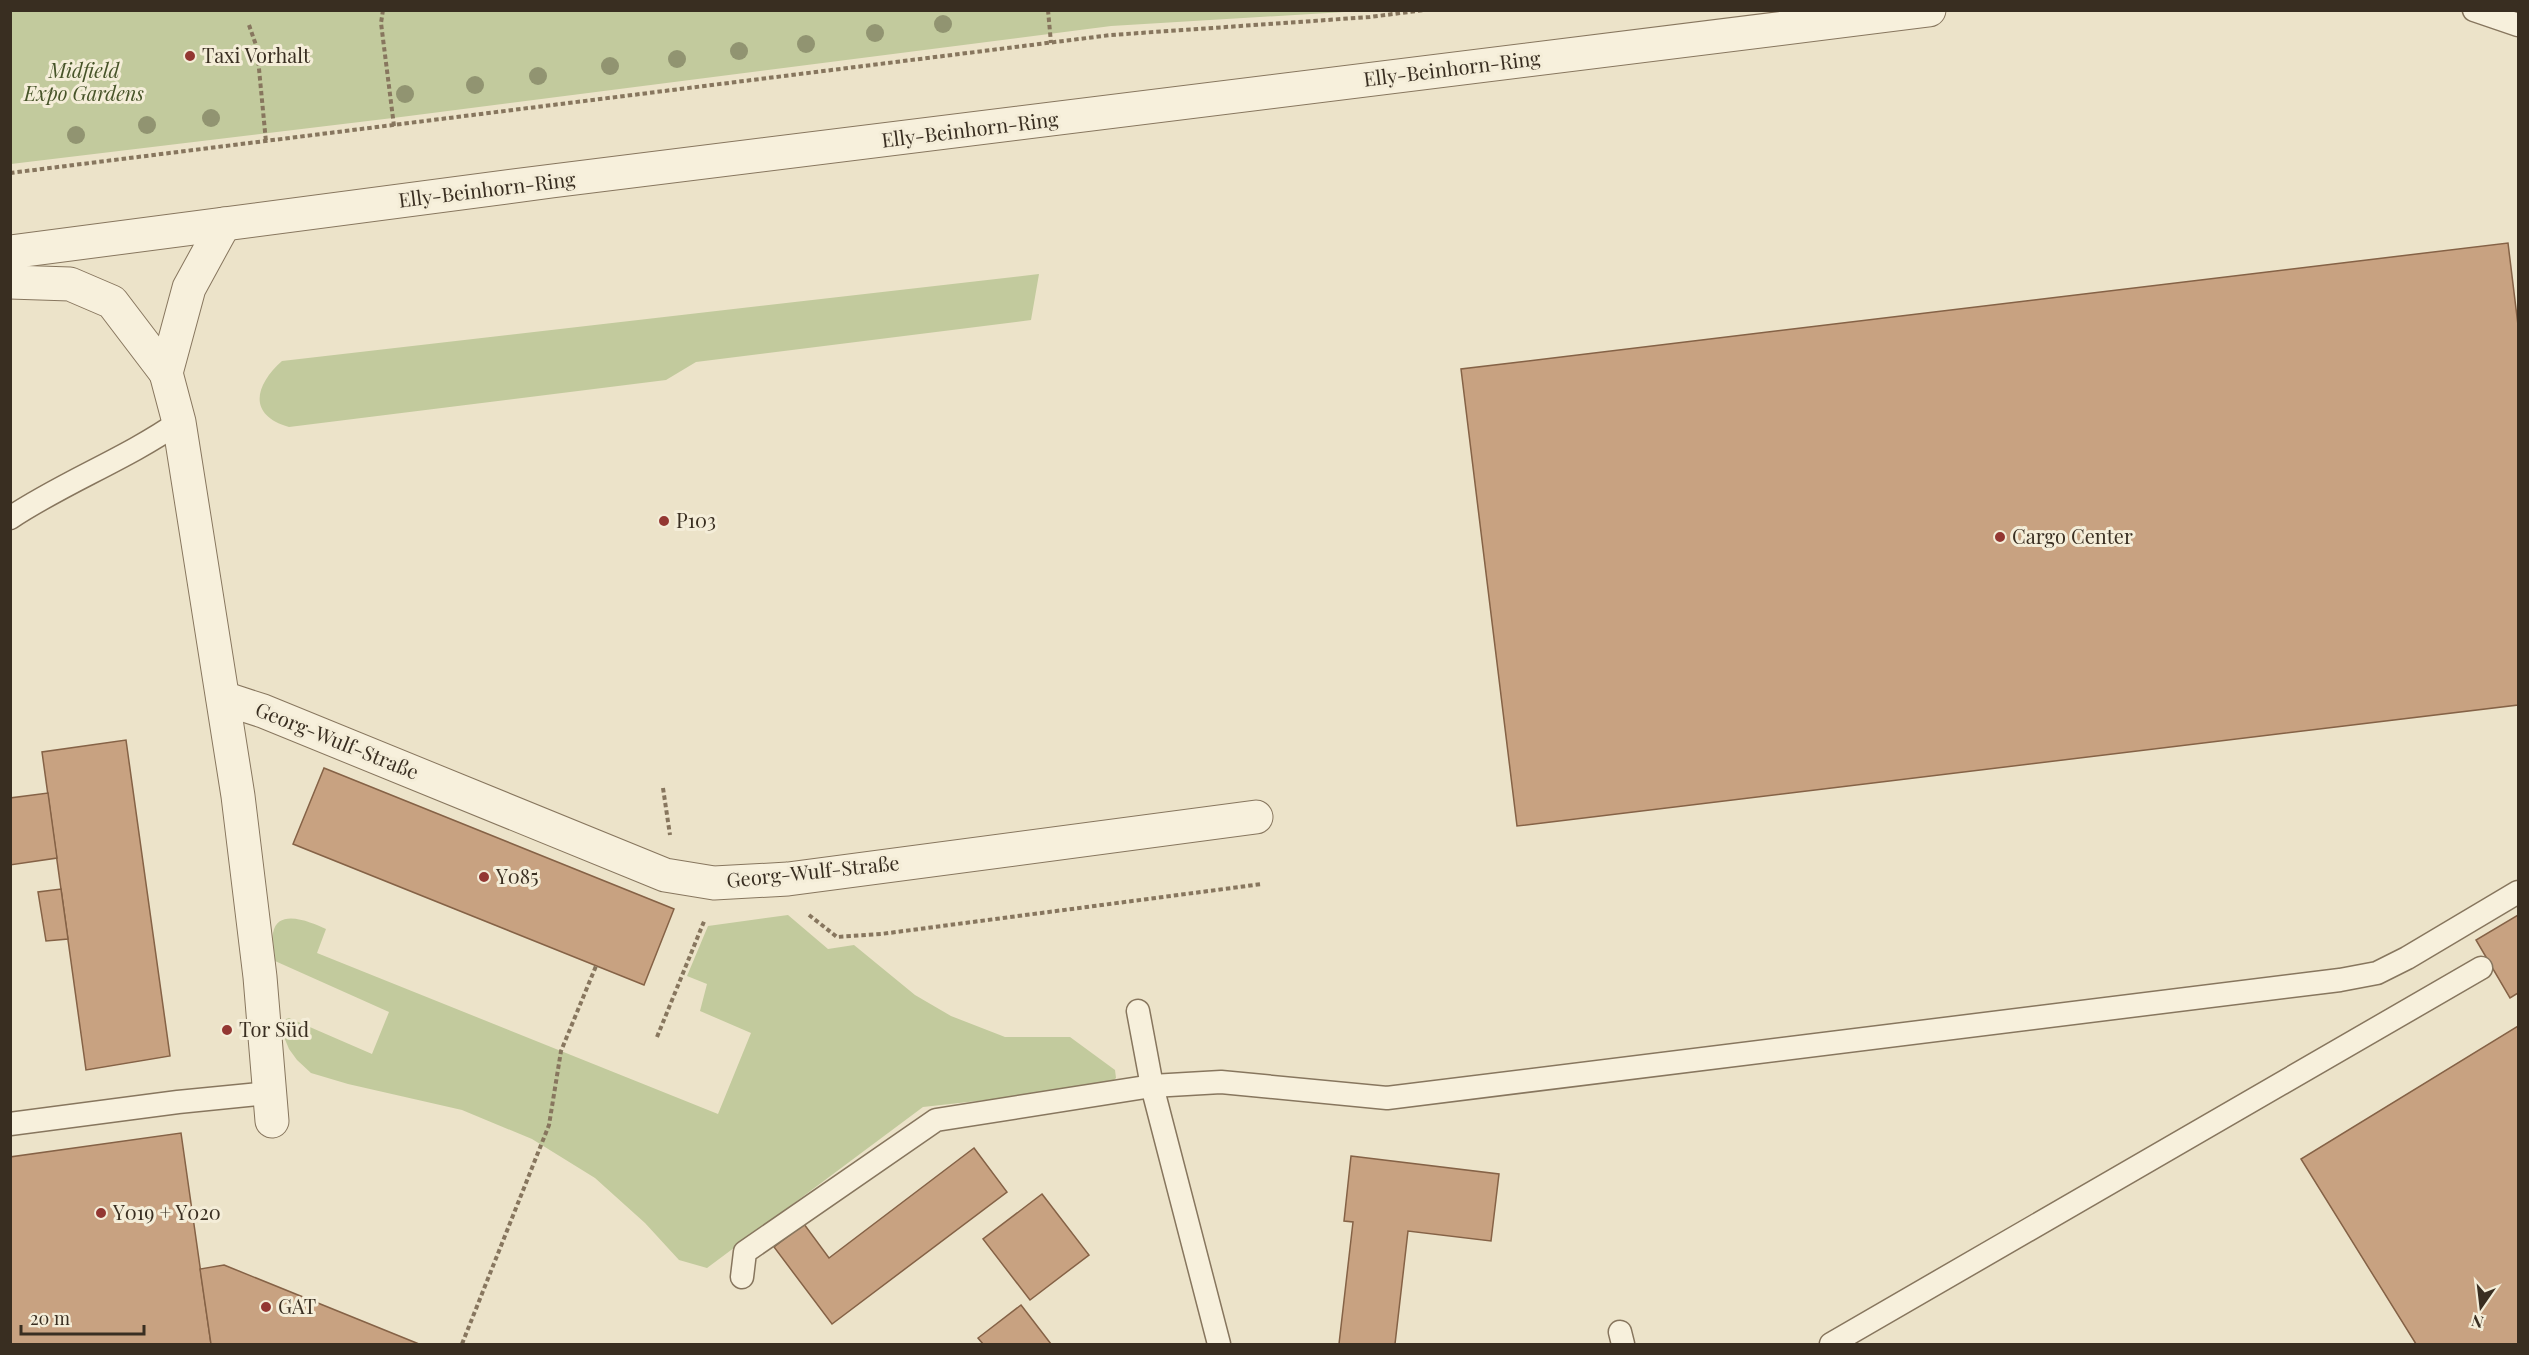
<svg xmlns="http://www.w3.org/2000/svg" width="2529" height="1355" viewBox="0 0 2529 1355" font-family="'Playfair Display',serif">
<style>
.green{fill:#c2ca9d}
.building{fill:#c8a281;stroke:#856246;stroke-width:1.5}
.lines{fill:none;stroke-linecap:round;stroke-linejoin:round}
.service-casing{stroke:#87765e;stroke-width:25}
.minor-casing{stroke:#87765e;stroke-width:35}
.tertiary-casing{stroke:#87765e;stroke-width:35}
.path{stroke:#87765e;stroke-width:4;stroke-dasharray:4.5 3;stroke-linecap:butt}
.service{stroke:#f7f0dc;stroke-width:22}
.minor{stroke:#f7f0dc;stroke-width:33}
.tertiary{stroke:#f7f0dc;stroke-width:33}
.tree{fill:#919471}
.poi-dot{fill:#933732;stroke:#f4edd8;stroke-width:2}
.labels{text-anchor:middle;stroke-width:6;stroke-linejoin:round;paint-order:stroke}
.poi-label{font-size:20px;fill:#392e21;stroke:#f4edd8;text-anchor:start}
.street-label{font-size:20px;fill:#392e21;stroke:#f4edd8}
.park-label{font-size:20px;font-style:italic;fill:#475429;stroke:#f4edd8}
</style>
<rect width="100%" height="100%" fill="#ece3c9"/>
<g class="green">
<polygon points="10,11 11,10 1361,11 1111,26 401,117 11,164"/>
<path d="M 1039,274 L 1031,320 L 696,362 L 666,380 L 289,427 C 247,415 255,385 282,361 Z"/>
<path d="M 788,915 L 828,949 L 854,945 L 915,995 L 951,1016 L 1005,1037 L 1070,1037 L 1115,1070 L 1116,1078 L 1110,1084 L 1040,1094 L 923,1107 L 707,1268 L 679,1260 L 645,1223 L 595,1178 L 532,1139 L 462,1110 L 348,1084 L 311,1073 L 297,1060 L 289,1049 L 284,1037 L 283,1020 L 289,1018 L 372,1054 L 389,1012 L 275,961 C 275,953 272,941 273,933 C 278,907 312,923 326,929 L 317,953 L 718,1114 L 751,1033 L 700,1011 L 707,984 L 687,976 L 708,926 Z"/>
</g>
<g class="building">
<polygon points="2508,243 2518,325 2518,705 1517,826 1461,369"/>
<polygon points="126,740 170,1056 86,1070 42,752"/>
<polygon points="324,768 674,909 644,985 293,844"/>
<polygon points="48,793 57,858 10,865 10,798"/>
<polygon points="61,889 68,939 46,941 38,892"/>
<polygon points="2518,915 2518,993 2510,998 2476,940"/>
<polygon points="2518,1026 2518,1344 2416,1344 2301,1159"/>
<polygon points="181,1133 211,1344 10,1344 10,1157"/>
<polygon points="974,1148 1007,1192 832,1324 774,1247 804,1224 829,1258"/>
<polygon points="1351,1156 1499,1174 1491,1241 1408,1231 1395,1344 1339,1344 1353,1222 1344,1221"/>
<polygon points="1042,1194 1089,1255 1030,1300 983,1239"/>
<polygon points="224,1265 419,1344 211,1344 200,1269"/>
<polygon points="1021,1305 1051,1344 983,1344 978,1338"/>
</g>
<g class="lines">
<defs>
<g id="service">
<polyline points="2474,10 2518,25"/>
<path d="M 10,518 C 64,482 126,459 179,422"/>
<polyline points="1138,1011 1152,1086 1219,1344"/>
<polyline points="10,1124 178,1102 269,1093"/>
<polyline points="742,1277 745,1252 936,1120 1152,1086 1221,1082 1387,1098 2340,980 2377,973 2407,958 2518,892"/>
<polyline points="1620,1332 1623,1344"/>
<polyline points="1831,1344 2481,968"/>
</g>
<g id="minor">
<polyline points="166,373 179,422 238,796 260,977 272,1121"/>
<polyline points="223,698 263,711 665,875 714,883 788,879 1256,817"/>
</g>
<g id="tertiary">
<polyline points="10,252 552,181 1929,10"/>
<polyline points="10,282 70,284 112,302 166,373"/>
<polyline points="166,373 189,288 224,224"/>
</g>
</defs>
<use href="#service" class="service-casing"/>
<use href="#minor" class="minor-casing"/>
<use href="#tertiary" class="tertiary-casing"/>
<g class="path">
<polyline points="383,10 381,23 394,126"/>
<polyline points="1048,10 1051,43"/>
<polyline points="249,25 257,48 266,142"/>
<polyline points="10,173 1111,35 1370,17 1424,10"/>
<polyline points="663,788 670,835"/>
<polyline points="809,915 837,937 881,934 1262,884"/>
<polyline points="657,1037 705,919"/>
<polyline points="462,1344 549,1125 561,1051 596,966"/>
</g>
<use href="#service" class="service"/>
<use href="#minor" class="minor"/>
<use href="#tertiary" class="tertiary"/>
</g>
<g class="tree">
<circle cx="943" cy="24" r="9"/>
<circle cx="875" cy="33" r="9"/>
<circle cx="806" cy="44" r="9"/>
<circle cx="739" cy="51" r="9"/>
<circle cx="677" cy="59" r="9"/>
<circle cx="610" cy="66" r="9"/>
<circle cx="538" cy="76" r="9"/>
<circle cx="475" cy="85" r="9"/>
<circle cx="405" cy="94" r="9"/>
<circle cx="211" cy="118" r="9"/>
<circle cx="147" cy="125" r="9"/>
<circle cx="76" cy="135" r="9"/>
</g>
<g class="poi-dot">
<circle cx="190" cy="56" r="6"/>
<circle cx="664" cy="521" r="6"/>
<circle cx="2000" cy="537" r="6"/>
<circle cx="484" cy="877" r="6"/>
<circle cx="227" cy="1030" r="6"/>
<circle cx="101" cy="1213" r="6"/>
<circle cx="266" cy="1307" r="6"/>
</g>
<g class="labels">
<g class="poi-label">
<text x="202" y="63">Taxi Vorhalt</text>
<text x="676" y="528">P103</text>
<text x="2012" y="544">Cargo Center</text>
<text x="496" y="884">Y085</text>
<text x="239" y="1037">Tor Süd</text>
<text x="113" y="1220">Y019 + Y020</text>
<text x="278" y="1314">GAT</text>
</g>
<g class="street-label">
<text transform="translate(1452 69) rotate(-7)" y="7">Elly-Beinhorn-Ring</text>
<text transform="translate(970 130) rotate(-7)" y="7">Elly-Beinhorn-Ring</text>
<text transform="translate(487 190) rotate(-7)" y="7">Elly-Beinhorn-Ring</text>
<text transform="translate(337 741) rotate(22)" y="7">Georg-Wulf-Straße</text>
<text transform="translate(813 872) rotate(-6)" y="7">Georg-Wulf-Straße</text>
</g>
<g class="park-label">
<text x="84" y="78">Midfield<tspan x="84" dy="23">Expo Gardens</tspan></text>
</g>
</g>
<rect width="2529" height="1355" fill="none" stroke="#392e21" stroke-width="24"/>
<g transform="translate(2481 1307) rotate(194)" stroke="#f4edd8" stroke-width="4.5" paint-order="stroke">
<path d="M0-4.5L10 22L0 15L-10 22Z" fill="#392e21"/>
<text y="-9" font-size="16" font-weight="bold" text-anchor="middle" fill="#392e21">N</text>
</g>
<path d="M21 1325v9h123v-9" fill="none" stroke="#392e21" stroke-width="3"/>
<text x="30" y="1325" font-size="18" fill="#392e21" stroke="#f4edd8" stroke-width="4.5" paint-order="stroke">20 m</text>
</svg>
